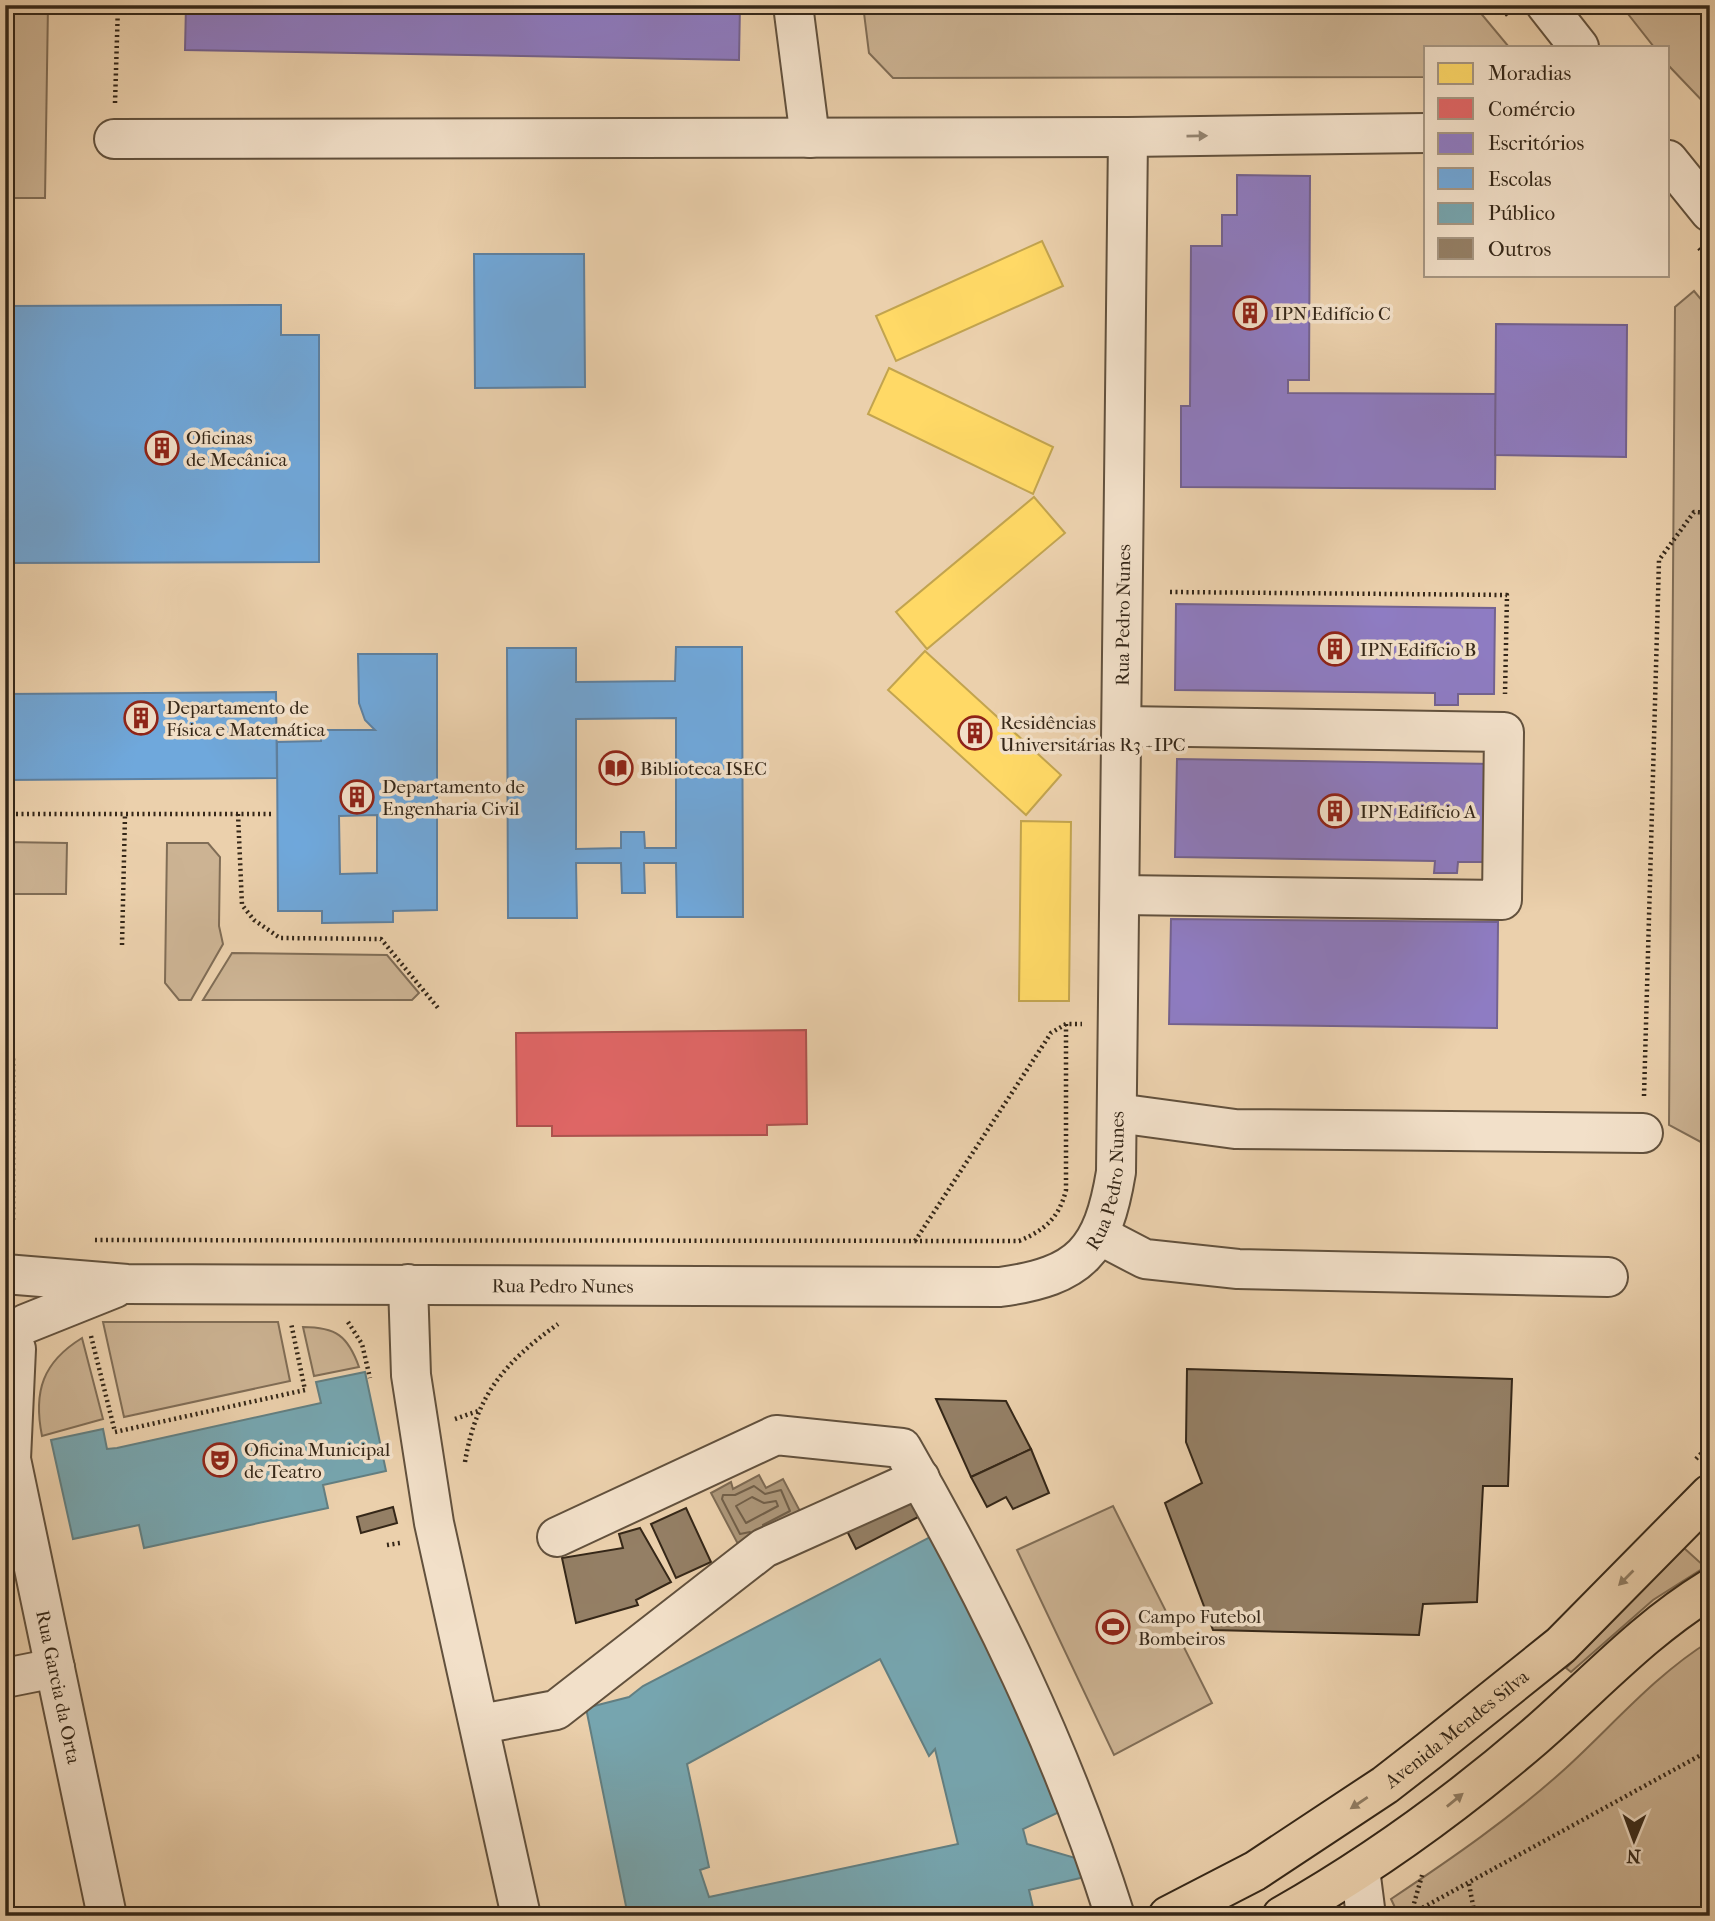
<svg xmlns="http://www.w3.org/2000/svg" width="1715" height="1921" viewBox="0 0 1715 1921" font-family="'IM FELL French Canon',serif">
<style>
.green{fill:#ccb393;stroke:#806d56;stroke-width:2}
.water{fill:#ad977a;stroke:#7d6a53;stroke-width:2}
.homes{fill:#ffd966;stroke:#c2a44f;stroke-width:2}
.shops{fill:#e06666;stroke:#ad534f;stroke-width:2}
.offices{fill:#8e7cc3;stroke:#736290;stroke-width:2}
.schools{fill:#6fa8dc;stroke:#5e81a1;stroke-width:2;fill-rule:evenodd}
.public{fill:#76a5af;stroke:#627f82;stroke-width:2;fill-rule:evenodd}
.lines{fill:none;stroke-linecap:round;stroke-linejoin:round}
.shore{stroke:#715f49;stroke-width:2}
.building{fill:#947f65;stroke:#352718;stroke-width:2}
.minor-casing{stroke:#62513d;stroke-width:42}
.major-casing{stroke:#352718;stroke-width:42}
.path{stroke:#352718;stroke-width:4.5;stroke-dasharray:2 3.5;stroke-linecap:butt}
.minor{stroke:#f2e0c9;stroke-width:38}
.major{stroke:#ebd0ac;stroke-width:38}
.oneway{fill:#948470}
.oneway2{fill:#907c62}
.labels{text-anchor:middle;stroke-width:7;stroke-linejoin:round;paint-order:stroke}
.poi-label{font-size:19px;fill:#352718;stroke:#f2e0c9;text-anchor:start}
.street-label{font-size:19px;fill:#352718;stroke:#f2e0c9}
</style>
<rect width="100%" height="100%" fill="#ebd0ac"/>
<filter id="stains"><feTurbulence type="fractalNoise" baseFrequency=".00286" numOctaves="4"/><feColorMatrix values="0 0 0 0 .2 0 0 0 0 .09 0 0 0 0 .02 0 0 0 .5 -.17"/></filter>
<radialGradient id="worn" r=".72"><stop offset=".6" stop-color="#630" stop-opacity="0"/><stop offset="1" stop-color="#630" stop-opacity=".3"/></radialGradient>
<g class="green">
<polygon points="5,5 48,5 45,198 5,198"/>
<polygon points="863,5 1474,5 1509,47 1426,47 1426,77 893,78 869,53"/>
<polygon points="1621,5 1710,5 1710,109 1668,65 1668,47 1654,47"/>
<polygon points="1694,291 1710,310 1710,1147 1669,1125 1675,307"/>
<polygon points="5,842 67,843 66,894 5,894"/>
<polygon points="167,843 208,843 220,857 219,926 223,944 191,1000 179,1000 165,983"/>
<polygon points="232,953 387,955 419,993 412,1000 203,1000"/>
<polygon points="103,1322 278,1322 290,1381 124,1417"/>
<path d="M 303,1327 C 336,1327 348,1336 359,1367 L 314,1376 Z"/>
<path d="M 82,1338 L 103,1419 L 42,1436 C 33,1391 43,1362 82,1338 Z"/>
<polygon points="1113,1506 1212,1703 1114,1755 1017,1550"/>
<polygon points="1684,1548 1705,1567 1653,1600 1571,1672 1566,1668"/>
<path d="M 1710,1641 L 1710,1916 L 1399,1916 L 1391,1899 C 1451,1859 1512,1817 1566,1768 C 1612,1726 1656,1674 1710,1641 Z"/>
</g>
<polygon class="water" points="759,1475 766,1488 783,1479 801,1513 739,1546 711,1493 731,1482 733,1489"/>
<g class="homes">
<polygon points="1042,241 1063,286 896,361 876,316"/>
<polygon points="889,368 1053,447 1033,494 868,414"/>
<polygon points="1034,497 1065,533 927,649 896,612"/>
<polygon points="925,651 1061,775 1026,815 888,690"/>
<polygon points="1021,821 1071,822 1069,1001 1019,1001"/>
</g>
<polygon class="shops" points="806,1030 807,1124 767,1125 767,1135 552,1136 552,1126 517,1126 516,1033"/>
<g class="offices">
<polygon points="186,5 740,5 739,60 185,50"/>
<polygon points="1237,175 1310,176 1309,380 1288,380 1288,393 1496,394 1495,489 1181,487 1181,406 1190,406 1191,246 1222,246 1222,215 1237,215"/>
<polygon points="1496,324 1627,325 1626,457 1495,455"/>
<polygon points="1176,604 1495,608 1494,694 1458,694 1458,705 1435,705 1435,693 1175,690"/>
<polygon points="1177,759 1495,764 1494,862 1458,862 1457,873 1434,873 1435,861 1175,857"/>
<polygon points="1171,919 1498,922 1497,1028 1169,1024"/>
</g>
<g class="schools">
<polygon points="474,254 584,254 585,387 475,388"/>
<polygon points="281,305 281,335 319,335 319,562 5,563 5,306"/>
<path d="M 676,647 L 742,647 L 743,917 L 677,917 L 676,863 L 644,863 L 645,893 L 622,893 L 621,863 L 576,863 L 577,918 L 508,918 L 507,648 L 576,648 L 576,682 L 675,681 ZM 676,718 L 676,848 L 645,848 L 644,832 L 621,832 L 621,848 L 576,849 L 576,719 Z"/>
<path d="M 358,654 L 437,654 L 437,910 L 393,911 L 393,922 L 322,923 L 322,911 L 278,911 L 277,742 L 321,741 L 321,730 L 375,730 L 365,720 L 359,703 ZM 377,815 L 377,873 L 340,874 L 339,816 Z"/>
<polygon points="276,692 277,778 5,780 5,694"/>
</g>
<g class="public">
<polygon points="365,1372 386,1471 323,1485 328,1508 144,1548 139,1525 73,1539 51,1440 103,1429 107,1449 117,1448 321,1403 316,1382"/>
<path d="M 932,1536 L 1074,1805 L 1023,1829 L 1027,1844 L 1079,1859 L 1089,1876 L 1029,1890 L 1035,1916 L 628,1916 L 586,1708 L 629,1697 L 643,1686 ZM 880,1659 L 929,1756 L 935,1749 L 958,1844 L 709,1897 L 700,1870 L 709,1867 L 687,1764 Z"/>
</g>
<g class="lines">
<g class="shore">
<polygon points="752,1497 764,1503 776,1501 778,1506 746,1523 736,1506"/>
<polyline points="750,1532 740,1534 722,1499 723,1495 735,1495 754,1486 765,1494 781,1490 790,1511 763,1525"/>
</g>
</g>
<g class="building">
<polygon points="1187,1369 1512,1379 1508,1486 1483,1486 1477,1602 1423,1604 1419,1635 1213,1630 1165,1503 1202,1483 1186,1442"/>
<polygon points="936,1399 1006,1401 1031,1449 971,1477"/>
<polygon points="1031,1449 1049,1493 1013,1509 1006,1497 987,1507 971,1477"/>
<polygon points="906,1487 922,1515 856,1549 841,1519"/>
<polygon points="393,1507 397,1523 361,1533 357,1517"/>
<polygon points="686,1508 711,1562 676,1578 651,1524"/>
<polygon points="640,1528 671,1582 636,1600 638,1605 576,1623 562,1558 623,1548 619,1534"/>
</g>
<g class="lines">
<defs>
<g id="minor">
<polyline points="793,5 810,138"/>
<polyline points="1546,5 1579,47"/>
<polyline points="114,139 1128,137 1426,133"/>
<polyline points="1668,160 1710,212"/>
<polyline points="1120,895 1502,900 1504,732 1122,726"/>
<polyline points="1117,1113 1235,1129 1643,1133"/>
<polyline points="1099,1235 1145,1259 1238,1269 1608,1277"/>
<path id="s1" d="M 5,1274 L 127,1284 L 1000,1287 C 1081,1276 1103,1251 1116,1172 L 1128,137"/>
<polyline points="408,1284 411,1375 434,1523 521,1916"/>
<polyline points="25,1324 115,1288"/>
<path id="s2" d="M 16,1349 L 11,1459 L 107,1916"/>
<path d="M 557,1537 L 776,1435 L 902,1448 C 988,1597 1063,1751 1115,1916"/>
<polyline points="5,1678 55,1668"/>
<polyline points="481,1724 556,1710 764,1548 920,1478"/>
<polyline points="1360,1869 1366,1916"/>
</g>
<g id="major">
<path id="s3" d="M 1168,1916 L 1255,1871 L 1385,1785 L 1430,1750 L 1561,1645 L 1710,1494"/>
<path d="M 1282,1916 C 1372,1865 1456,1804 1534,1737 C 1593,1686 1643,1630 1710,1589"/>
</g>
</defs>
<use href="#minor" class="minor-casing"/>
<use href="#major" class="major-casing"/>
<g class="path">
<polyline points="1500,5 1509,17"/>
<polyline points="115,103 118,5"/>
<polyline points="1699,248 1710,261"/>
<polyline points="1170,592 1507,595 1505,694"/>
<polyline points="5,814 274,814"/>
<polyline points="238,814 242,905 254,920 280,938 381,939 438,1008"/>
<polyline points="122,945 125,815"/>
<polyline points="1644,1096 1659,560 1694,512 1710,513"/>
<polyline points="13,1220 13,1058"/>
<path d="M 95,1240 L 1019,1241 C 1045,1230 1059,1218 1066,1190 L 1066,1024"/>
<polyline points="915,1241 1051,1033 1066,1024 1082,1024"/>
<polyline points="348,1322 362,1344 370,1378"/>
<polyline points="91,1336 115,1432 305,1390 291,1323"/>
<polyline points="455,1419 478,1411"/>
<polyline points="1696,1459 1710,1444"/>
<path d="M 465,1462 C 476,1395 505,1362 558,1324"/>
<polyline points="387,1545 400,1543"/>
<polyline points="1469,1884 1475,1916"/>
<polyline points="1413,1913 1710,1750"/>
<polyline points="1411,1914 1423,1872"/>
</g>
<use href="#minor" class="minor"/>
<use href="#major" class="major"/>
</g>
<defs><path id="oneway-solid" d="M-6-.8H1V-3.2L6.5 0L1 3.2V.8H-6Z" transform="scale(1.75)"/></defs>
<use class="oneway" href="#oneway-solid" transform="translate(1197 136) rotate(-1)"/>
<g class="oneway2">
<use href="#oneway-solid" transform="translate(1626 1578) rotate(135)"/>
<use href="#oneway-solid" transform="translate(1455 1800) rotate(-39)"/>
<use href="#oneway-solid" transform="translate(1359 1803) rotate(146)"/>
</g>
<defs>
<symbol id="building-ring" viewBox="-11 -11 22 22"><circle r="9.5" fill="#f2e0c9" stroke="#8f2418" stroke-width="1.5"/><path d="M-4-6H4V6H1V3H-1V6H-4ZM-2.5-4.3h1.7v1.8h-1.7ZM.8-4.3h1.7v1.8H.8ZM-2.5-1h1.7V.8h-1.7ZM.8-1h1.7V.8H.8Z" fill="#8f2418"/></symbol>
<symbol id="library-ring" viewBox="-11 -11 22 22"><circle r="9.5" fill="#f2e0c9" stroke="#8f2418" stroke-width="1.5"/><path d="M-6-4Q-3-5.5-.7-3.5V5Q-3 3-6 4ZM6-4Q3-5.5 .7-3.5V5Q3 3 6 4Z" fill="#8f2418"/></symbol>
<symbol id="theatre-ring" viewBox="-11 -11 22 22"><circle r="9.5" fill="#f2e0c9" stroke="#8f2418" stroke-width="1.5"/><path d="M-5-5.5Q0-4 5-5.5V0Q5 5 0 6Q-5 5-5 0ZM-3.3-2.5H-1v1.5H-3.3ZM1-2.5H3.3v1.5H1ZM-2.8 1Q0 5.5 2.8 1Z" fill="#8f2418"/></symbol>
<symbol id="stadium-ring" viewBox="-11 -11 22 22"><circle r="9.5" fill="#f2e0c9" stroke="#8f2418" stroke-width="1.5"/><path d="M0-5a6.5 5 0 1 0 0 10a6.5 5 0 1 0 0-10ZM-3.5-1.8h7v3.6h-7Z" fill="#8f2418"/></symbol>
</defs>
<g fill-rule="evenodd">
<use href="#building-ring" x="1231" y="294" width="38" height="38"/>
<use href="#building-ring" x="143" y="429" width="38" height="38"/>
<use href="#building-ring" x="1316" y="630" width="38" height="38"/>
<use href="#building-ring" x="122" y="699" width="38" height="38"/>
<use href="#building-ring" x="956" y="714" width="38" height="38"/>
<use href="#library-ring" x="597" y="749" width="38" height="38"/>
<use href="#building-ring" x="338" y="778" width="38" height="38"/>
<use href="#building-ring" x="1316" y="792" width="38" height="38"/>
<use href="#theatre-ring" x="201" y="1441" width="38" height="38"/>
<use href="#stadium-ring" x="1094" y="1608" width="38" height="38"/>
</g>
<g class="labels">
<g class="poi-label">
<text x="1274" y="320">IPN Edifício C</text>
<text x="186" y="444">Oficinas<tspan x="186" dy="22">de Mecânica</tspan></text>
<text x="1360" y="656">IPN Edifício B</text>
<text x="166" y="714">Departamento de<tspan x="166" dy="22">Física e Matemática</tspan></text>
<text x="1000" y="729">Residências<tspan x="1000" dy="22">Universitárias R3 - IPC</tspan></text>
<text x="640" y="775">Biblioteca ISEC</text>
<text x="382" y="793">Departamento de<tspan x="382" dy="22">Engenharia Civil</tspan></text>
<text x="1360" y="818">IPN Edifício A</text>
<text x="244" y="1456">Oficina Municipal<tspan x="244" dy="22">de Teatro</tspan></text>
<text x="1138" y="1623">Campo Futebol<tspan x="1138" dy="22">Bombeiros</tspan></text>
</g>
<g class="street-label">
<text dy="7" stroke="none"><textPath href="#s1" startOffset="1734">Rua Pedro Nunes</textPath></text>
<text dy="7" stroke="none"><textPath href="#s1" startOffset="1167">Rua Pedro Nunes</textPath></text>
<text dy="7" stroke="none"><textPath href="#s1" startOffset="558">Rua Pedro Nunes</textPath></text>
<text dy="7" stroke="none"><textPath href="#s2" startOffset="343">Rua Garcia da Orta</textPath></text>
<text dy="7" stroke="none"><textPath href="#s3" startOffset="345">Avenida Mendes Silva</textPath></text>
</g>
</g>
<rect width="1715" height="1921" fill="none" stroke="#ebd0ac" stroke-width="28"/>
<rect x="7" y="7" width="1701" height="1907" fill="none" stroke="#352718" stroke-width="3.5"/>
<rect x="14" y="14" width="1687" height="1893" fill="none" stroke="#352718" stroke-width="2"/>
<rect x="1424" y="46" width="245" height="231" fill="#f2e0c9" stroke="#a69682" stroke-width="2"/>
<rect x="1438" y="63" width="35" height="21" fill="#ffd966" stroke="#a69682" stroke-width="2"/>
<text x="1488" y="80" font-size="21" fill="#352718">Moradias</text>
<rect x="1438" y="98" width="35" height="21" fill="#e06666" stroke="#a69682" stroke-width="2"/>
<text x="1488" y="116" font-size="21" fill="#352718">Comércio</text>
<rect x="1438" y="133" width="35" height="21" fill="#8e7cc3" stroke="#a69682" stroke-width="2"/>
<text x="1488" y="150" font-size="21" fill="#352718">Escritórios</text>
<rect x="1438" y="168" width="35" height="21" fill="#6fa8dc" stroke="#a69682" stroke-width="2"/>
<text x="1488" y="186" font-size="21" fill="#352718">Escolas</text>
<rect x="1438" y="203" width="35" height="21" fill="#76a5af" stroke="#a69682" stroke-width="2"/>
<text x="1488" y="220" font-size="21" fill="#352718">Público</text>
<rect x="1438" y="238" width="35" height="21" fill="#947f65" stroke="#a69682" stroke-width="2"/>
<text x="1488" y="256" font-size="21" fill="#352718">Outros</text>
<g transform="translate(1634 1840) rotate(181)" stroke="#f2e0c9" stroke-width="5" paint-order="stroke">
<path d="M0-5L12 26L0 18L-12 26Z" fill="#352718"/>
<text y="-10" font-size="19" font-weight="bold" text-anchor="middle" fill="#352718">N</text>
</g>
<rect width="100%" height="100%" filter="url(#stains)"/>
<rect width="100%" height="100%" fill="url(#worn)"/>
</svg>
